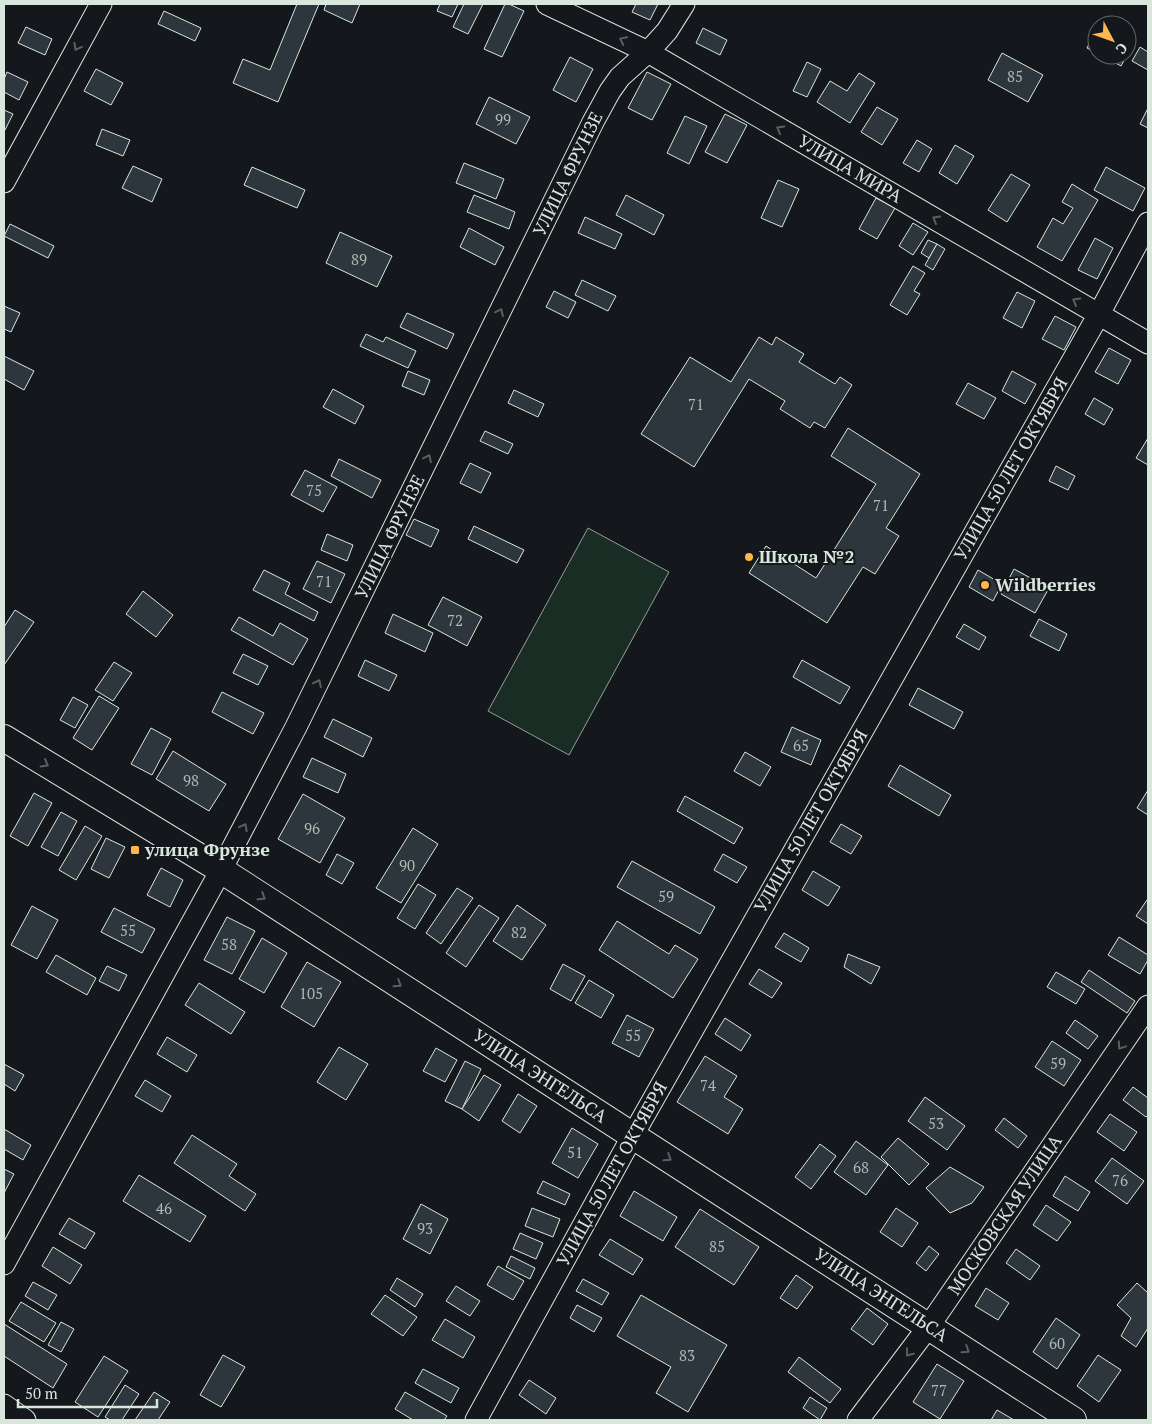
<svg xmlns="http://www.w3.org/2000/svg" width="1152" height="1424" viewBox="0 0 1152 1424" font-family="'PT Serif',serif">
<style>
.green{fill:#1a2d24;stroke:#939e99}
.building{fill:#2c363c;stroke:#d8e6dc}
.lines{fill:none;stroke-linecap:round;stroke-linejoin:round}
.minor-casing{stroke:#d8e6dc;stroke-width:23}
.major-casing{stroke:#d8e6dc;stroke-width:28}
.minor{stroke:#14181c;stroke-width:21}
.major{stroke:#14181c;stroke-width:26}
.oneway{stroke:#59605f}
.poi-dot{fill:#ffb74d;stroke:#14181c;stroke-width:2}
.labels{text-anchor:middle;stroke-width:4;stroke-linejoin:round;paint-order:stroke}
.number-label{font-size:15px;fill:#adbab4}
.street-label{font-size:18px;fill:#d8e6dc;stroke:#14181c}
.poi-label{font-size:18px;font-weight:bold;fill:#d8e6dc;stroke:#14181c;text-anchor:start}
</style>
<rect width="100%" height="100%" fill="#14181c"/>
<polygon class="green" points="588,528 669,572 569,755 488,711"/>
<g class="building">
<polygon points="297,4 319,4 278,102 233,83 243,59 270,70"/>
<polygon points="326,4 360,4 352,23 324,10"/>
<polygon points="440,4 458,4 452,17 437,11"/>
<polygon points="464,4 483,4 468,34 453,27"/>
<polygon points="505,4 509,4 524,11 502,57 484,49"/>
<polygon points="636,4 658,4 650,20 632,12"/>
<polygon points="164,11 201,28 195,41 158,24"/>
<polygon points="26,27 52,39 45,55 18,43"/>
<polygon points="703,28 727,40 720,55 696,43"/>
<polygon points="1096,30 1097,30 1097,53 1087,48"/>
<polygon points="1140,47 1148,52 1148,70 1132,61"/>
<polygon points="1002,53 1043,75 1028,102 988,80"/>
<polygon points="1101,55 1127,55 1121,66"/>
<polygon points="570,57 593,69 576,102 553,90"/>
<polygon points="807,62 821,69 807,97 793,91"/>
<polygon points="96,69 123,83 111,105 84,91"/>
<polygon points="7,72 28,82 19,100 4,92 4,79"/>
<polygon points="647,72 671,84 652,120 628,108"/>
<polygon points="859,73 875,83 850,123 817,102 830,81 847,91"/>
<polygon points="489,97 530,117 516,144 476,124"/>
<polygon points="877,107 898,119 882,145 861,132"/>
<polygon points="1148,108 1148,128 1140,124"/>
<polygon points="4,110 13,114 5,130 4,130"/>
<polygon points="725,114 747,125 727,163 705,152"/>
<polygon points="685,116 707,126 689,164 667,153"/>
<polygon points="102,129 130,140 123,156 96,145"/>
<polygon points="917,140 932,149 919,172 903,163"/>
<polygon points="955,145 974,156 957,184 939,173"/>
<polygon points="464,163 504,179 496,199 456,183"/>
<polygon points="133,166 162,179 152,202 122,188"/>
<polygon points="252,167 305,190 297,208 244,185"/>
<polygon points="1106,167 1145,188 1133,211 1094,190"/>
<polygon points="1011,174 1030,185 1007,222 988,210"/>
<polygon points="778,180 799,189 782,227 761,218"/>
<polygon points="1072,184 1098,200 1062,261 1037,247 1053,218 1063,224 1073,208 1062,202"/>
<polygon points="474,195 515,212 509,229 467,212"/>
<polygon points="626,195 664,215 654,235 616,215"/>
<polygon points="876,198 895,208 877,239 859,229"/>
<polygon points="585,217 622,234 615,249 578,233"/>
<polygon points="913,223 928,232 913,255 899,246"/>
<polygon points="10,224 54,246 48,258 4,236"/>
<polygon points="469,228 504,247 495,265 460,247"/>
<polygon points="340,232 392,256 377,287 326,263"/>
<polygon points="1095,238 1113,248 1097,279 1078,270"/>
<polygon points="928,240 937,244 929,258 921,253"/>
<polygon points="937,244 945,249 933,270 925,265"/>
<polygon points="913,266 925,273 914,291 920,294 907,315 890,305"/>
<polygon points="582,280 616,296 608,311 575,295"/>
<polygon points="554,291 576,302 568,318 546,307"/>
<polygon points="1017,292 1035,301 1022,328 1003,318"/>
<polygon points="4,306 20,313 11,332 4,329"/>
<polygon points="407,313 454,334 447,349 400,327"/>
<polygon points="1055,316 1076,327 1064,350 1042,339"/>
<polygon points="366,334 383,342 386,337 416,351 408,368 360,346"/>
<polygon points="759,337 772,345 776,337 804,354 799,362 835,384 840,377 852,385 825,428 814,422 810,428 780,409 785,401 749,379 694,467 641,434 690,357 731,382"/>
<polygon points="1109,348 1131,360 1118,384 1095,372"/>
<polygon points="4,356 34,371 24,390 4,379"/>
<polygon points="408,371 430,380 424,395 402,386"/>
<polygon points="1012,371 1036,384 1025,404 1002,391"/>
<polygon points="968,383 996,398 984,419 956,404"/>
<polygon points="333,389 364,406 355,424 323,407"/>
<polygon points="514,390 544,404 538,417 508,403"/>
<polygon points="1094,398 1113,409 1104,425 1085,414"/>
<polygon points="848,428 920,474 886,528 899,536 875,574 863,567 827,623 749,573 766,546 816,578 876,484 831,456"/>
<polygon points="485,431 513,444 508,454 480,441"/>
<polygon points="1148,438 1148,465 1136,458"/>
<polygon points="339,459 381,480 372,498 331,476"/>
<polygon points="470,463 491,473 481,493 460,483"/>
<polygon points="1056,466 1075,476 1068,490 1049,481"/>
<polygon points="305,470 337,487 323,512 291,495"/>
<polygon points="414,519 439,530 431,547 406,535"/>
<polygon points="474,526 524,550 517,563 468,539"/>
<polygon points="327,534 353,545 347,561 321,550"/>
<polygon points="317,561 345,574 331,603 303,589"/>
<polygon points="1014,569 1049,588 1035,613 1001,594"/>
<polygon points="264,570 290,583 285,594 318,612 314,621 253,590"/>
<polygon points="978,570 1002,584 993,601 969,587"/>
<polygon points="143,591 173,615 156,637 126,614"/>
<polygon points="443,597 482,617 467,646 428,625"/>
<polygon points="15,610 34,622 4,665 4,627"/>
<polygon points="393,614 433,633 425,652 385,633"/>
<polygon points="239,617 273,636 280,623 308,639 293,665 231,630"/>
<polygon points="1039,619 1067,634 1059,651 1030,636"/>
<polygon points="964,624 986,637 979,650 956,637"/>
<polygon points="243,654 268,666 258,685 233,673"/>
<polygon points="365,660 397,675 389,691 358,676"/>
<polygon points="802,660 850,687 840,704 793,677"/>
<polygon points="114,662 132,673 113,701 95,690"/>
<polygon points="918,688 963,712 954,729 909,705"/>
<polygon points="222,692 264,713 253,734 212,712"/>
<polygon points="99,696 119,708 92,750 73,738"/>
<polygon points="73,697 88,705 75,728 60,720"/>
<polygon points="333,719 372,738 363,757 324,737"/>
<polygon points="792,727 821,740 811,765 781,752"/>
<polygon points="151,728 171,739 152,775 131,764"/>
<polygon points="173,751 226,784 209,811 156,779"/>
<polygon points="745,752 771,767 760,786 734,771"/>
<polygon points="312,758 346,774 338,793 303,777"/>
<polygon points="900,765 951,795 939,816 888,786"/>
<polygon points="1148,790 1148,815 1137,808"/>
<polygon points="34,793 52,803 28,846 10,836"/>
<polygon points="303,794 345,818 320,863 278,839"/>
<polygon points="685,796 743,828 734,844 677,811"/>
<polygon points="61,812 77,821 58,856 41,847"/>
<polygon points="841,824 862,836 851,854 830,842"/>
<polygon points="85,826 102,836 76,880 59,870"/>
<polygon points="413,828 438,844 401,903 376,888"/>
<polygon points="106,838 125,847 109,878 91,869"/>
<polygon points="337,854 354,863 342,884 326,875"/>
<polygon points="723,854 747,867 737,883 714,870"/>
<polygon points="632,861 715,907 700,934 617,887"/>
<polygon points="161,868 183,880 170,907 147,895"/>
<polygon points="813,871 840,887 828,906 802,890"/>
<polygon points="418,884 436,895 415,929 397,918"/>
<polygon points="457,888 473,898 441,944 426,933"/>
<polygon points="1147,900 1148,901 1148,924 1136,916"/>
<polygon points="479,905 499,918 466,967 446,953"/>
<polygon points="517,905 546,925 522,960 493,941"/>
<polygon points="32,906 58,920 37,959 11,945"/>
<polygon points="114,908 155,929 142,953 101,932"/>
<polygon points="227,917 255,931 232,974 204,960"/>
<polygon points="617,921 669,954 675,945 698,959 673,998 599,950"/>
<polygon points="784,933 809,948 801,962 775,947"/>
<polygon points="1119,937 1148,955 1148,960 1140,974 1108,955"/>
<polygon points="262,938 287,953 264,993 239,979"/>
<polygon points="848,954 880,967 871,984 844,967"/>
<polygon points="56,955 96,978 87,995 46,972"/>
<polygon points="307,962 341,982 314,1027 281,1007"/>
<polygon points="563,964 585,976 571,1001 550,989"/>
<polygon points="107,966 127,975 119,991 99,981"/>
<polygon points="759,969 782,983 772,998 749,984"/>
<polygon points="1089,970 1135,1001 1127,1013 1081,982"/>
<polygon points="1056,972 1085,989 1076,1004 1047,987"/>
<polygon points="589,980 614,995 601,1018 575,1003"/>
<polygon points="199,983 245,1012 231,1034 185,1005"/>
<polygon points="627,1015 654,1029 639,1057 612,1043"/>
<polygon points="725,1018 751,1035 741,1051 715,1034"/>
<polygon points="1075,1020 1098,1036 1088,1049 1066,1033"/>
<polygon points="167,1037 197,1055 187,1072 157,1054"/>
<polygon points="1052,1041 1081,1060 1064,1086 1035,1067"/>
<polygon points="339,1047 368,1064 346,1100 317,1082"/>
<polygon points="436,1048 457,1060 445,1082 423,1071"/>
<polygon points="705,1056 737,1076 724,1097 743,1109 728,1134 677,1102"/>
<polygon points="465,1061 481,1069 462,1109 445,1101"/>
<polygon points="4,1064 24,1075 15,1091 4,1084"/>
<polygon points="484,1075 501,1085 479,1121 462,1109"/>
<polygon points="145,1080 171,1096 162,1112 135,1096"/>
<polygon points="1133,1087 1148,1098 1148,1115 1146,1117 1123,1100"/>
<polygon points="518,1094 537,1106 520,1133 502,1121"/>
<polygon points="925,1097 965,1126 947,1150 908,1121"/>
<polygon points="1110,1114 1137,1132 1124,1151 1097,1132"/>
<polygon points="1004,1118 1027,1136 1018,1148 995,1130"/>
<polygon points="572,1128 598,1144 578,1178 552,1163"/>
<polygon points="4,1129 31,1145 23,1160 4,1149"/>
<polygon points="192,1135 237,1164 229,1176 256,1194 245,1211 174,1163"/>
<polygon points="898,1138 929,1164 909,1185 881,1157"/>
<polygon points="856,1141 888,1165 866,1195 834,1172"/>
<polygon points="820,1144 836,1156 811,1189 795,1177"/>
<polygon points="1112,1158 1144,1181 1127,1204 1095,1181"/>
<polygon points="950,1167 984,1187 972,1203 950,1213 926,1188"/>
<polygon points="4,1169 14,1174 4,1193"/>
<polygon points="139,1175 206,1216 190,1242 123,1201"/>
<polygon points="1065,1176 1090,1192 1078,1211 1053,1196"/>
<polygon points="543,1181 570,1194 565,1205 537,1193"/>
<polygon points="634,1191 677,1217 663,1241 620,1216"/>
<polygon points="421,1204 448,1219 430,1254 403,1239"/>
<polygon points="1046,1205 1071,1222 1057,1241 1033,1225"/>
<polygon points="532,1208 560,1219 553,1237 525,1226"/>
<polygon points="896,1208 918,1223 902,1247 880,1232"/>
<polygon points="700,1209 759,1247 734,1285 675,1247"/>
<polygon points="69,1218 95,1233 85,1249 59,1234"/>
<polygon points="520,1233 543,1243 536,1259 513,1249"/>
<polygon points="610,1239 643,1259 633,1275 599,1255"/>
<polygon points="929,1246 939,1254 926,1271 916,1263"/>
<polygon points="53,1247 82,1265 70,1284 42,1266"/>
<polygon points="1016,1249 1040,1266 1030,1280 1006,1263"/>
<polygon points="511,1256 535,1268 530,1279 506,1267"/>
<polygon points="498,1266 524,1281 513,1300 487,1285"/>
<polygon points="796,1275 813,1287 797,1309 780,1298"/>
<polygon points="397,1278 423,1294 415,1307 390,1290"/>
<polygon points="583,1279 609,1293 602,1305 576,1291"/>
<polygon points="33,1282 57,1295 48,1310 25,1296"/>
<polygon points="1137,1283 1148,1293 1148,1328 1136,1347 1121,1336 1131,1318 1117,1305"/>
<polygon points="456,1286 480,1301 470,1316 446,1301"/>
<polygon points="986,1288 1009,1303 998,1320 975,1306"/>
<polygon points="385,1295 417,1317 403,1336 371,1314"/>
<polygon points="641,1295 727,1345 688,1412 656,1393 671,1367 617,1336"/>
<polygon points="21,1302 56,1323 44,1342 9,1321"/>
<polygon points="577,1305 602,1318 594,1332 570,1318"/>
<polygon points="867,1308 888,1324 873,1345 851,1329"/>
<polygon points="1056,1318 1080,1335 1057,1369 1033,1352"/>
<polygon points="445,1319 475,1337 463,1358 432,1340"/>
<polygon points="61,1322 74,1329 61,1352 48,1345"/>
<polygon points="4,1324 67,1364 53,1388 4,1356"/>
<polygon points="223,1355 245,1367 221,1407 200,1395"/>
<polygon points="1098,1355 1121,1370 1099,1402 1077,1386"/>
<polygon points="104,1356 128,1371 98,1417 75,1402"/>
<polygon points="799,1357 841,1389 830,1403 788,1372"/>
<polygon points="937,1364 964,1381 940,1419 913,1402"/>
<polygon points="423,1369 459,1388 451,1403 415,1383"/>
<polygon points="529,1380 556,1398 546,1414 519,1395"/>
<polygon points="125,1385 139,1394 122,1420 110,1420 105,1417"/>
<polygon points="154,1392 170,1402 158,1420 135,1420"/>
<polygon points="405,1392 447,1416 444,1420 413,1420 395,1409"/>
<polygon points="810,1397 827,1408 820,1420 803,1408"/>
<polygon points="997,1410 1014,1420 991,1420"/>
</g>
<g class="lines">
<defs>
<g id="minor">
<polyline points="547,4 648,52 1148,343"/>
<polyline points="4,182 101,4"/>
<polyline points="4,1264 221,870 296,727 593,122 610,91 620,77 648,52 667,31 684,4"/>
<polyline points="4,1405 25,1420"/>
<polyline points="476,1420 633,1135 1099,314 1148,223"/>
<polyline points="858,1420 929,1326 1148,1006"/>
</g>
<polyline id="major" points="4,738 221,870 1073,1420"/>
</defs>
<use href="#minor" class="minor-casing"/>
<use href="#major" class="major-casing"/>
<use href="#minor" class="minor"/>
<use href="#major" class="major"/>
</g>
<defs><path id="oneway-chevron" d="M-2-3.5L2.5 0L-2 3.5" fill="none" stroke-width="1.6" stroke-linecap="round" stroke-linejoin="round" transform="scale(1.25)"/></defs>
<g class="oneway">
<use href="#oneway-chevron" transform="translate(623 40) rotate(-154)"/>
<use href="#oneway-chevron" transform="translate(77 47) rotate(119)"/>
<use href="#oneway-chevron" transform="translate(780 129) rotate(-150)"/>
<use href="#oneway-chevron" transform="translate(936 219) rotate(-150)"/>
<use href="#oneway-chevron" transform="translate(1076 301) rotate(-150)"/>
<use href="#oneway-chevron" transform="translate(500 312) rotate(-64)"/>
<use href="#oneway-chevron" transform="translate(428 458) rotate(-64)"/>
<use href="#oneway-chevron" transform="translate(318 683) rotate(-64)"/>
<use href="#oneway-chevron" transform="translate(45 764) rotate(31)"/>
<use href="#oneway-chevron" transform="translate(244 827) rotate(-62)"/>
<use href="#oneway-chevron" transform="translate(262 897) rotate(33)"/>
<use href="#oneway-chevron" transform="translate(398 984) rotate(33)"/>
<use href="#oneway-chevron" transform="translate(1121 1046) rotate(124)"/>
<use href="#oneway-chevron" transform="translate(668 1158) rotate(33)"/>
<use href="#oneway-chevron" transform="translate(966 1350) rotate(33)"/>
<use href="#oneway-chevron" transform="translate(909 1353) rotate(127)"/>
</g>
<g class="poi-dot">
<circle cx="749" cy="557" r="5"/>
<circle cx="985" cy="585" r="5"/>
<rect x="130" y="845" width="10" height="10" rx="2.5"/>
</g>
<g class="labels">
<g class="number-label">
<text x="1015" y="82">85</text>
<text x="503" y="125">99</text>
<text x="359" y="265">89</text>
<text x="696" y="410">71</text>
<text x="314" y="496">75</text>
<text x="881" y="511">71</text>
<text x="324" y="587">71</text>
<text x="455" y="626">72</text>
<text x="801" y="751">65</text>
<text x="191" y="786">98</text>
<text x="312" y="834">96</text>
<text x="407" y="871">90</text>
<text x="666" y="902">59</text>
<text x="128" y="936">55</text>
<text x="519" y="938">82</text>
<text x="229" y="950">58</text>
<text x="311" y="999">105</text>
<text x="633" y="1041">55</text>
<text x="1058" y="1069">59</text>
<text x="708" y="1091">74</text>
<text x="936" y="1129">53</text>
<text x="575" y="1158">51</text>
<text x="861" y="1173">68</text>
<text x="1120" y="1186">76</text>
<text x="164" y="1214">46</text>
<text x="425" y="1234">93</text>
<text x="717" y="1252">85</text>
<text x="1057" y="1349">60</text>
<text x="687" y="1361">83</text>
<text x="939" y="1396">77</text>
</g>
<g class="street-label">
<text transform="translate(850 169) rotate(30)" y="6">УЛИЦА МИРА</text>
<text transform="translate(568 174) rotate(-64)" y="6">УЛИЦА ФРУНЗЕ</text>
<text transform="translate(1011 469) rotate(-60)" y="6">УЛИЦА 50 ЛЕТ ОКТЯБРЯ</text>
<text transform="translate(390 537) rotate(-64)" y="6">УЛИЦА ФРУНЗЕ</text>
<text transform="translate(811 821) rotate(-60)" y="6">УЛИЦА 50 ЛЕТ ОКТЯБРЯ</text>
<text transform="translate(540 1076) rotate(33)" y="6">УЛИЦА ЭНГЕЛЬСА</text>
<text transform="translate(612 1174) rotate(-61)" y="6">УЛИЦА 50 ЛЕТ ОКТЯБРЯ</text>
<text transform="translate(1005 1215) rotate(-56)" y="6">МОСКОВСКАЯ УЛИЦА</text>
<text transform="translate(881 1295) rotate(33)" y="6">УЛИЦА ЭНГЕЛЬСА</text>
</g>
<g class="poi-label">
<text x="759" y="563">Школа №2</text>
<text x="995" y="591">Wildberries</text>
<text x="145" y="856">улица Фрунзе</text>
</g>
</g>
<rect width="1152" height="1424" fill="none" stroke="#d8e6dc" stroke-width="10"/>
<g transform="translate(1112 40) rotate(131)"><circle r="24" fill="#14181c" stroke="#626a69"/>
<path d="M0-4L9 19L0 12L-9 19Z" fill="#ffb74d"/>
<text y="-8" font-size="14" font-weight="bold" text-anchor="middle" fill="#d8e6dc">С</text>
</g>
<path d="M18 1399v8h139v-8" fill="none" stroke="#d8e6dc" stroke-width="2.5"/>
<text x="25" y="1399" font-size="15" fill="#d8e6dc" stroke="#14181c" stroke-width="4" paint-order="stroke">50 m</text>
</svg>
